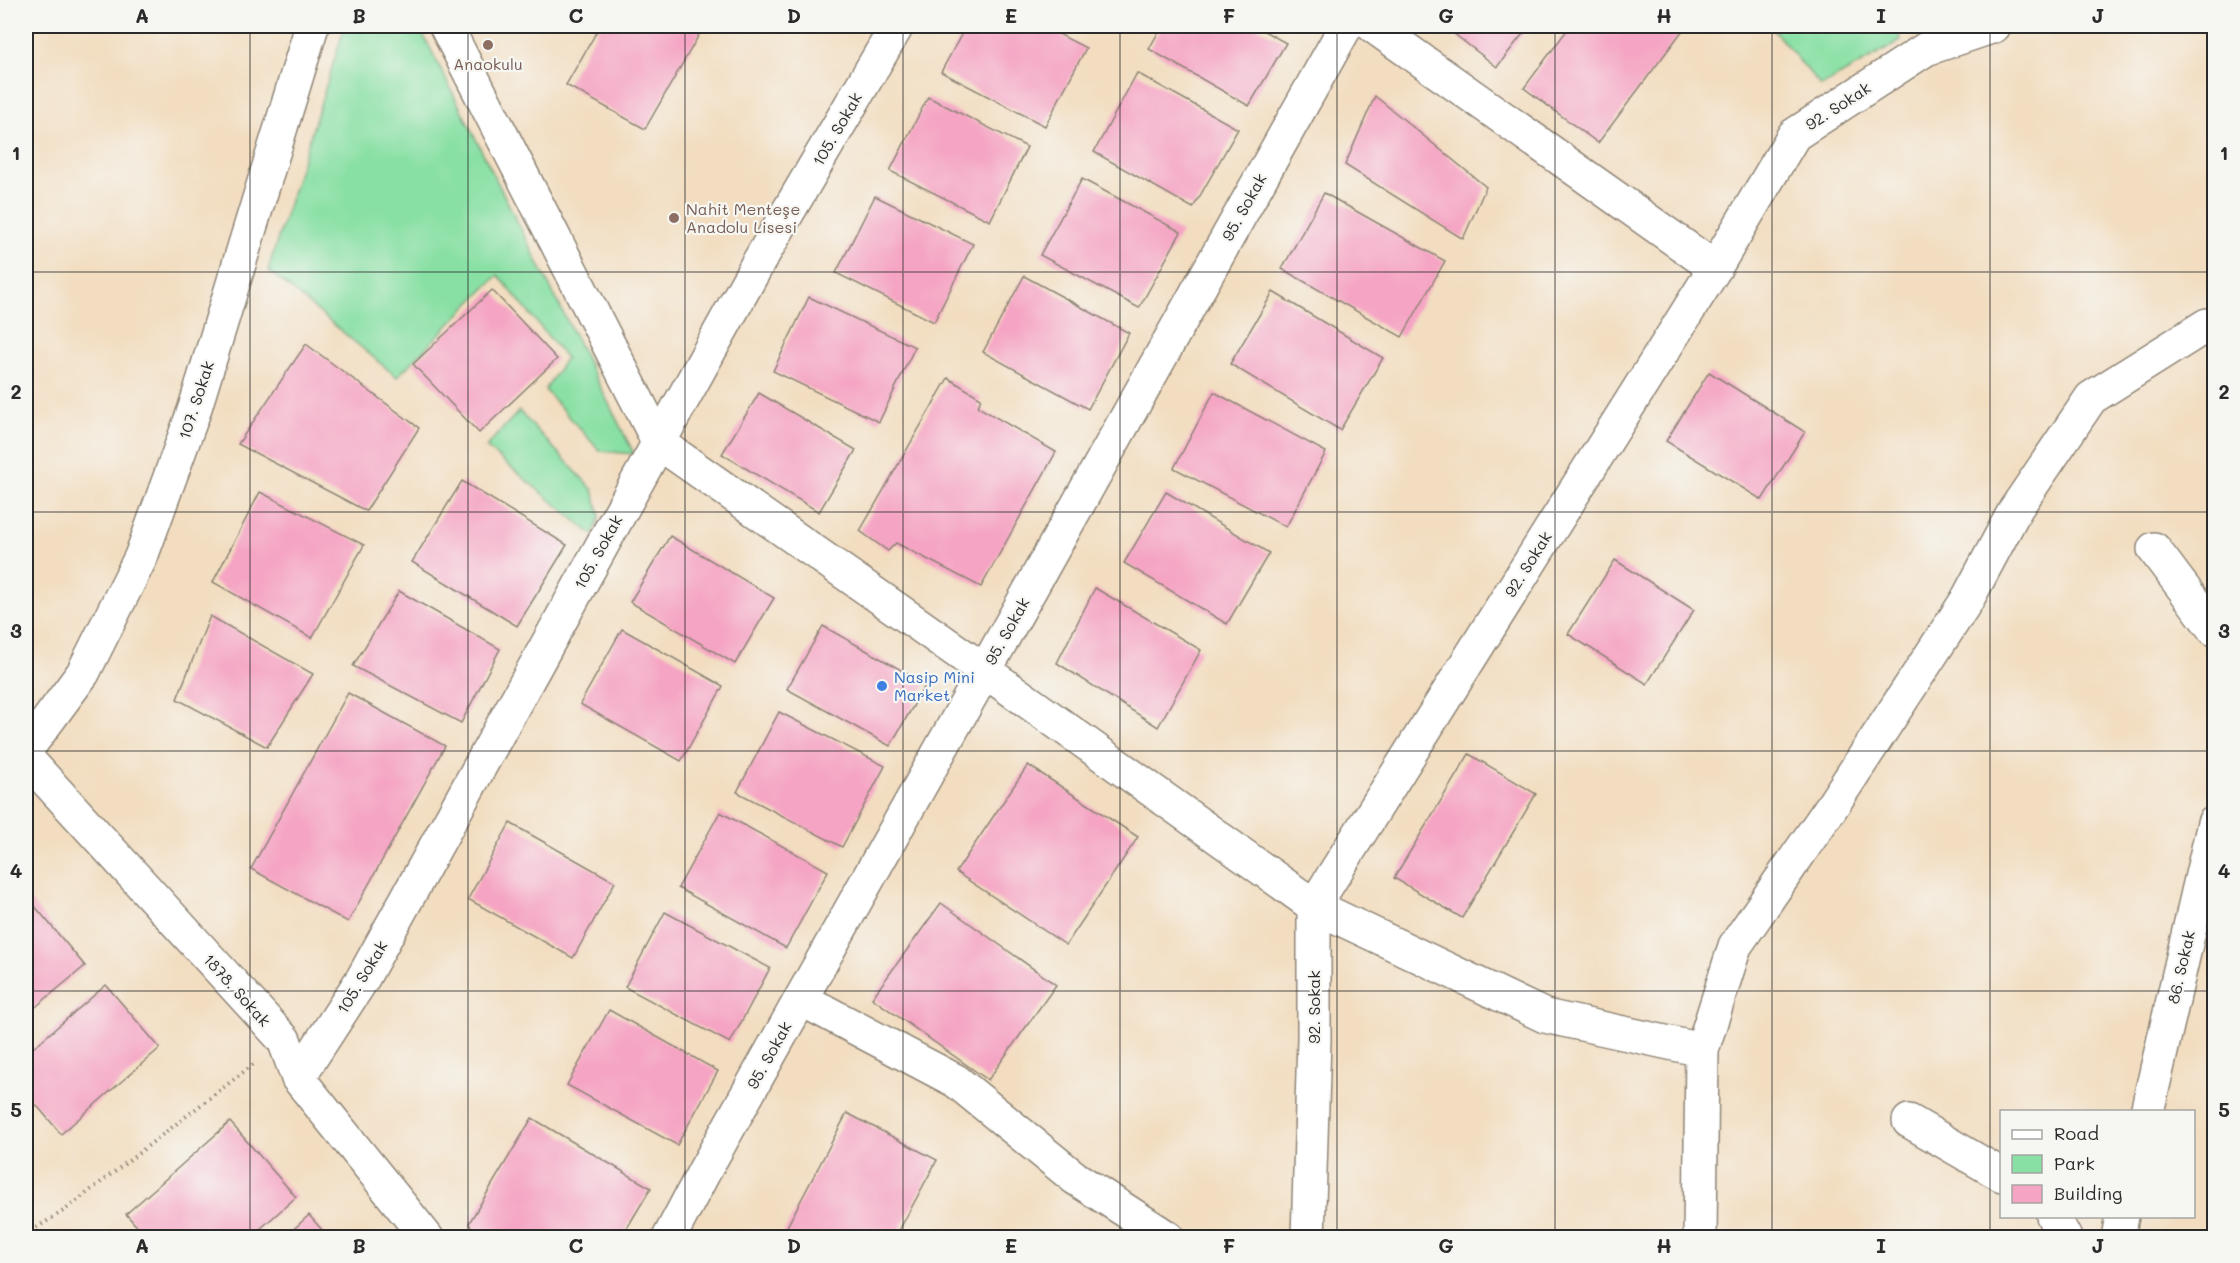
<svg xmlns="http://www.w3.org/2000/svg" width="2240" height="1263" viewBox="0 0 2240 1263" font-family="Mali,sans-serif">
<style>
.green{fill:#89e0a4;stroke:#5a8668;stroke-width:1.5}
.building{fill:#f5a4c3}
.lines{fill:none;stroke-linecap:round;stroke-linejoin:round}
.minor-casing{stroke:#8e8476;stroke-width:36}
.path{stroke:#8e8476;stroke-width:4;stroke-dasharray:1.5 4.5;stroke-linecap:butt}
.minor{stroke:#fff;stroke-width:33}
.grid{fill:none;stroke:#2b2b2b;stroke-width:1.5;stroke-opacity:0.55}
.education-dot{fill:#8d6e63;stroke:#f6f6f2;stroke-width:2}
.shop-dot{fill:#3f7fe0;stroke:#f6f6f2;stroke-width:2}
.labels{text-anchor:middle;stroke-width:4.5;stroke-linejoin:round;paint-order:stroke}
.education-label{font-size:16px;fill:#785e54;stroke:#f6f6f2}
.street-label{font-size:16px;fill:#2b2b2b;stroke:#f6f6f2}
.shop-label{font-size:16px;fill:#366cbe;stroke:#f6f6f2;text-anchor:start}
.neatline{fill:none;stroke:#2b2b2b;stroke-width:2}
.grid-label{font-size:20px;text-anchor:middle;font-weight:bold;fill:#2b2b2b}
</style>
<rect width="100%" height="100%" fill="#f6f6f2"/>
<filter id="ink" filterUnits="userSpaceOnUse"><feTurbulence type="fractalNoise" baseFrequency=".0167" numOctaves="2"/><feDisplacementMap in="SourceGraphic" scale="12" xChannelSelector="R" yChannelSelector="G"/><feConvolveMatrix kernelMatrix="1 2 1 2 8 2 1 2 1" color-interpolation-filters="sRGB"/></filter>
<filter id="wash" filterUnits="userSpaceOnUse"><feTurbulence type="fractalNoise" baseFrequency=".008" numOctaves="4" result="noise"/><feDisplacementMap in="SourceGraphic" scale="24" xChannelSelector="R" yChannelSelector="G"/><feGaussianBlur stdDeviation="1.35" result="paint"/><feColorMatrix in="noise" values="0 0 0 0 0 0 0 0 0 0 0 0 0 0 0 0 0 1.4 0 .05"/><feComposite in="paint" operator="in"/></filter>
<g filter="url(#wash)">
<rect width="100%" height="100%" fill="#f2ddc0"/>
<g class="green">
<polygon points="345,26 419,26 634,454 600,451 545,390 566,358 498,275 397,377 268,270"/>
<polygon points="1770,26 1896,26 1901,41 1821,86"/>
<polygon points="519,411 593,490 600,516 593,535 486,447"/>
</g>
<g id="blocks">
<g class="building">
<polygon points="600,26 704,26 645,129 566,85"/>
<polygon points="966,26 1043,26 1086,48 1045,126 941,72"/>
<polygon points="1162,26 1255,26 1286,43 1249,106 1149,49"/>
<polygon points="1444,26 1529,26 1497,67"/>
<polygon points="1570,26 1686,26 1598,143 1524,88"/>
<polygon points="1137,73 1238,129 1193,208 1094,152"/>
<polygon points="1375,96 1486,187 1463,239 1345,165"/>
<polygon points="928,97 1027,147 990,221 890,171"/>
<polygon points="1082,179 1181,232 1139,308 1040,255"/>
<polygon points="1324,193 1445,261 1402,337 1282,269"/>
<polygon points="875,196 973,244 934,322 836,273"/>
<polygon points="1024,276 1129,333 1088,409 983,352"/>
<polygon points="492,290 557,359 479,433 413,364"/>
<polygon points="1273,292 1383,358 1340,430 1230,364"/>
<polygon points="809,297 915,347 879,422 773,371"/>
<polygon points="306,344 419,428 366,511 238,444"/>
<polygon points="1709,372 1805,432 1762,500 1666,441"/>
<polygon points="948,378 981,398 978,407 1056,452 981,587 896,543 888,551 860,531"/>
<polygon points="1214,392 1326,452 1286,527 1174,468"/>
<polygon points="759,393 856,450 819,512 722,454"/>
<polygon points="462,481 567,545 517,626 412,562"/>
<polygon points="260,492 364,545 312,638 213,582"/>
<polygon points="1166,492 1269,553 1227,624 1124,563"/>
<polygon points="670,536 774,598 735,664 630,602"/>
<polygon points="1615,560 1694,610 1647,684 1568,634"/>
<polygon points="1095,588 1201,650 1158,727 1057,663"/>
<polygon points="399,591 500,649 461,723 353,666"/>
<polygon points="210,616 313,674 267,747 177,699"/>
<polygon points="823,626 926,684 890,746 787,689"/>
<polygon points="622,629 723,686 681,761 580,704"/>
<polygon points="348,693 445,746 348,922 251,869"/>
<polygon points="779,712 885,766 842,847 737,792"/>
<polygon points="1469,754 1536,794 1462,918 1394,878"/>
<polygon points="1028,765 1138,837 1066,945 956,872"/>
<polygon points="720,812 828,871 786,948 678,888"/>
<polygon points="510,823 615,882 573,958 468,899"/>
<polygon points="28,898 85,966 26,1015 26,900"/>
<polygon points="941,903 1056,985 988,1080 872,998"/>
<polygon points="665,912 770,968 730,1043 625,987"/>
<polygon points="106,985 160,1048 61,1134 26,1093 26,1054"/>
<polygon points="609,1010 718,1071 677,1145 567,1085"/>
<polygon points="847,1113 937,1160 895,1238 781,1238"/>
<polygon points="532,1118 651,1188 621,1238 476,1238 469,1223"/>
<polygon points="230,1122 296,1197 250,1238 147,1238 126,1214"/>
<polygon points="309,1215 329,1238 284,1238"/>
</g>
</g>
</g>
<g filter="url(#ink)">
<use href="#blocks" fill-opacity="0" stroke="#8e8476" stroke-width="1.5"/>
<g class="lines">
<defs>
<g id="minor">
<polyline points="446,26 659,443 985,671 1314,906 1545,1016 1702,1050"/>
<polyline points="1373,26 1715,268"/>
<polyline points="2154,549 2214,629"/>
<polyline points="26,750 83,673 141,557 194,411 312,26"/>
<polyline points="26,758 284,1040 298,1078 427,1238"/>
<polyline points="801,999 956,1081 1075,1178 1168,1238"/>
<polyline points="298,1078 363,978 758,263 897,26"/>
<polyline points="2147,1112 2214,823"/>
<polyline points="1909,1121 2002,1175"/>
<polyline points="2053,1216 2065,1238"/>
<polyline points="669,1238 706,1168 1346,26"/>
<polyline points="1308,1238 1314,1039 1314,906 1715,268 1794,135 1926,49 1994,26"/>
<polyline points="1700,1238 1702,1050 1735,946 1832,806 1967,600 2015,510 2091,398 2207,325 2214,324"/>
<polyline points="2118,1238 2122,1216"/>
</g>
</defs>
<use href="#minor" class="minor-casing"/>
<polyline class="path" points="26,1234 65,1210 255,1063"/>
<use href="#minor" class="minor"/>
</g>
</g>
<path class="grid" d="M 250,26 L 250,1238M 468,26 L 468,1238M 685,26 L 685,1238M 903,26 L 903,1238M 1120,26 L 1120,1238M 1337,26 L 1337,1238M 1555,26 L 1555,1238M 1772,26 L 1772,1238M 1990,26 L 1990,1238M 26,272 L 2214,272M 26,512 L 2214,512M 26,751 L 2214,751M 26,991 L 2214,991"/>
<g class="education-dot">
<circle cx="488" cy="45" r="6"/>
<circle cx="674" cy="218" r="6"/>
</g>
<circle class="shop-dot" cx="882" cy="686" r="6"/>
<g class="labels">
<g class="education-label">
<text x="488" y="70">Anaokulu</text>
<text x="686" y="215" text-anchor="start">Nahit Menteşe<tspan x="686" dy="18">Anadolu Lisesi</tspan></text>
</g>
<g class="street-label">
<text transform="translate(1838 106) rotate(-33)" y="6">92. Sokak</text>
<text transform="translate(837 129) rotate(-60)" y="6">105. Sokak</text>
<text transform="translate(1244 207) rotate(-61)" y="6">95. Sokak</text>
<text transform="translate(196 400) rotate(-72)" y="6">107. Sokak</text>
<text transform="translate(598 552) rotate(-61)" y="6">105. Sokak</text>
<text transform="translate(1528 564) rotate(-58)" y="6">92. Sokak</text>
<text transform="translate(1007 631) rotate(-61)" y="6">95. Sokak</text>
<text transform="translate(2181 967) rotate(-77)" y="6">86. Sokak</text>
<text transform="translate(362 977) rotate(-59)" y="6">105. Sokak</text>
<text transform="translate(237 990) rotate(48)" y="6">1878. Sokak</text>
<text transform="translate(1314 1007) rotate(-90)" y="6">92. Sokak</text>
<text transform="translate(769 1055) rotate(-61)" y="6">95. Sokak</text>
</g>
<g class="shop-label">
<text x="894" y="683">Nasip Mini<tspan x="894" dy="18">Market</tspan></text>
</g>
</g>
<rect width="2240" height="1263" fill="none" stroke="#f6f6f2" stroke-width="66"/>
<rect x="2000" y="1110" width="195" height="108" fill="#f6f6f2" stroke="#a5a5a2" stroke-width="1.5"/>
<rect x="2012" y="1130" width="30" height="9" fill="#ffffff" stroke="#a5a5a2" stroke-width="1.5"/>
<text x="2054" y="1140" font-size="18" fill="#2b2b2b">Road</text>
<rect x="2012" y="1155" width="30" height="18" fill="#89e0a4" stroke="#a5a5a2" stroke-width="1.5"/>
<text x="2054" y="1170" font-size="18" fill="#2b2b2b">Park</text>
<rect x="2012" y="1185" width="30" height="18" fill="#f5a4c3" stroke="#a5a5a2" stroke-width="1.5"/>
<text x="2054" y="1200" font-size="18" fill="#2b2b2b">Building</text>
<rect x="33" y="33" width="2174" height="1197" class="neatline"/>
<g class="grid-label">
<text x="142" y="23">A</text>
<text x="359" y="23">B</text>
<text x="576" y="23">C</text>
<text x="794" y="23">D</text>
<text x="1011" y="23">E</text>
<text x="1229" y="23">F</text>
<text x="1446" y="23">G</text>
<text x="1664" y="23">H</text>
<text x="1881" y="23">I</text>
<text x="2098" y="23">J</text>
<text x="16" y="160">1</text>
<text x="2224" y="160">1</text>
<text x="16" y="399">2</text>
<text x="2224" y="399">2</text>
<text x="16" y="638">3</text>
<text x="2224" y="638">3</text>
<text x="16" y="878">4</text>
<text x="2224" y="878">4</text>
<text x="16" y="1117">5</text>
<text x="2224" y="1117">5</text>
<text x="142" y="1253">A</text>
<text x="359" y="1253">B</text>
<text x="576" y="1253">C</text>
<text x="794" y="1253">D</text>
<text x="1011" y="1253">E</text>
<text x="1229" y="1253">F</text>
<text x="1446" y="1253">G</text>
<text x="1664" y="1253">H</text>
<text x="1881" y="1253">I</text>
<text x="2098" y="1253">J</text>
</g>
</svg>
